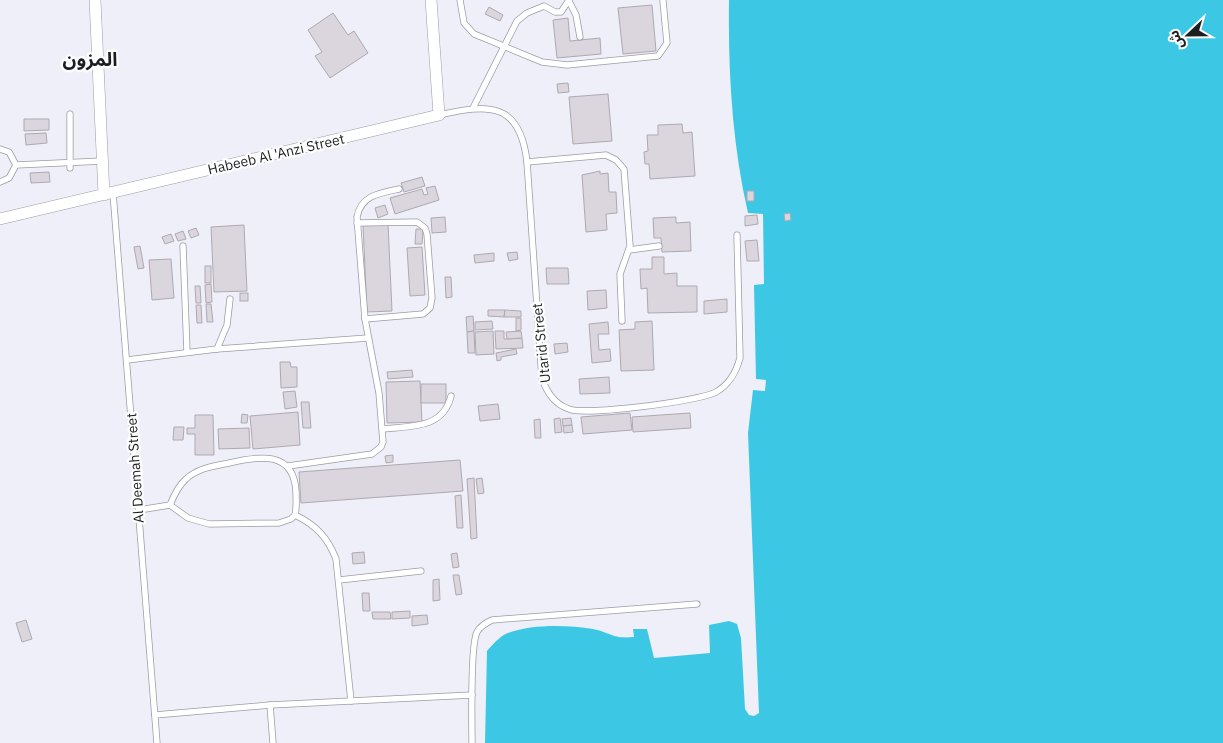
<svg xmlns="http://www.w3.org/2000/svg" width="1223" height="743" viewBox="0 0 1223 743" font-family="'IBM Plex Sans','Noto Sans Arabic',sans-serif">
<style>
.water{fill:#3cc8e5}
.building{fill:#dbd5de;stroke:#aea9b1}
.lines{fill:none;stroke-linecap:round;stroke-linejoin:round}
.lane-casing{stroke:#9b9ca5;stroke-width:7}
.street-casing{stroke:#9b9ca5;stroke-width:12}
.lane{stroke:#fff;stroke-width:5.5}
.street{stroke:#fff;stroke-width:11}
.labels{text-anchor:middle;stroke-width:4.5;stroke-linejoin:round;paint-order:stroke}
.street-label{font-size:14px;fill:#1d1e21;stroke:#fefefe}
.district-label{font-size:19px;font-weight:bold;fill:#1d1e21;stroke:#fefefe}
</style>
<rect width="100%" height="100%" fill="#efeff9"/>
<path class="water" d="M 729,0 L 1223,0 L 1223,743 L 485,743 L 487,651 C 493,644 500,636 508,633 C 533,624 567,625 593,629 C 612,633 612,639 634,637 L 633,629 L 647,629 L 654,658 L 710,653 L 709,625 L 729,621 L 737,624 L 741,638 L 745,709 L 749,715 L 754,716 L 759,713 L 748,433 L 753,390 L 765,391 L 766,380 L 756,379 L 754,285 L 764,284 L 763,214 L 748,213 C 732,143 728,72 729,0 Z"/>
<g class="building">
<polygon points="652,5 656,51 623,54 618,8"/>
<polygon points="489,7 503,15 500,21 485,14"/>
<polygon points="333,13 348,35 354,31 368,53 330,78 315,56 322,52 308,30"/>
<polygon points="568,18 570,41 600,38 601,54 557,58 553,20"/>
<polygon points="568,83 569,92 558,93 557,84"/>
<polygon points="608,94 612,141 573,144 569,97"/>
<polygon points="24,119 49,119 49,130 24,131"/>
<polygon points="682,124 683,133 692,132 695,176 650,179 649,164 645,164 644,152 648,151 647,135 658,135 658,125"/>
<polygon points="46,133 47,143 26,145 25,134"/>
<polygon points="600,171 600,174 608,173 609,192 616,192 617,213 606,214 607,230 586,232 582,175"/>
<polygon points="49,172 50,182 31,183 30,173"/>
<polygon points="422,177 425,186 404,192 401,183"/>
<polygon points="435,186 439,200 395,214 390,198 422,189 424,195 428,194 426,188"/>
<rect x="747" y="191" width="7" height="10"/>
<polygon points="385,205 388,214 378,218 375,208"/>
<polygon points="790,213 791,220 785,221 784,214"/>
<polygon points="757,215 758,224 745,226 745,216"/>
<polygon points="445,217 446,232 432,233 431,218"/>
<polygon points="676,217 676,223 690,222 691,251 662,252 661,238 654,238 653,218"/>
<polygon points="388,224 392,311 367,312 363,225"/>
<polygon points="244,225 247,291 214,292 211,227"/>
<polygon points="196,228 199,235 191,238 188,231"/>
<polygon points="416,229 423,229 422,244 415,244"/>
<polygon points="183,231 186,239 178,241 175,234"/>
<polygon points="171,234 174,241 165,244 162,237"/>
<polygon points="757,240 759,261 747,261 745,241"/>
<polygon points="140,246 144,268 138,269 134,247"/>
<polygon points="422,247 425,295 410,296 407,248"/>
<polygon points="517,252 518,259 509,261 507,253"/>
<polygon points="494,253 494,261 475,263 474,255"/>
<polygon points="652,257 664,257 664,274 677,273 677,286 697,286 697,312 648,313 647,288 641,289 640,269 652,269"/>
<polygon points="171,259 174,298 152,300 149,260"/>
<rect x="205" y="266" width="6" height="17"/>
<polygon points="546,268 568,268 569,284 547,284"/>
<polygon points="445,277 451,277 452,297 446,298"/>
<polygon points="211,284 212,302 206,303 205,285"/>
<polygon points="195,286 200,286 201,303 196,303"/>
<polygon points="606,290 607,308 588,310 587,291"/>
<rect x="240" y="293" width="8" height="8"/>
<polygon points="727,299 727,312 704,314 704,301"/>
<polygon points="206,304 211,304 213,322 207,322"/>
<polygon points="196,305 201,305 202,323 197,323"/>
<polygon points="488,310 505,310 504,317 488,316"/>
<polygon points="505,310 521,311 521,317 504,317"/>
<polygon points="473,316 474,331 467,332 466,317"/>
<polygon points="516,318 521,318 521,330 516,331"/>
<polygon points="492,321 493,329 475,330 475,322"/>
<polygon points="652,321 654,370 621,371 619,330 635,329 635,322"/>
<polygon points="608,322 609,334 598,334 599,350 610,349 611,361 592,363 589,324"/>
<polygon points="474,331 475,353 468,353 467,332"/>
<polygon points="493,331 494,354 476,355 475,332"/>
<polygon points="495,331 504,331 504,339 522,338 523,348 496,349"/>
<polygon points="521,331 522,338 507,339 506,332"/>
<polygon points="567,343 568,352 555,354 554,344"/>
<polygon points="516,349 517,354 501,357 501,360 497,361 496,353"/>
<polygon points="280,362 290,362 291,367 297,367 297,387 281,388"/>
<polygon points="412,370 413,377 388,379 387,372"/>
<polygon points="609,377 610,393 580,394 579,379"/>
<polygon points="420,381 422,422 387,423 386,382"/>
<rect x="421" y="384" width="25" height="19"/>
<polygon points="295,391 297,407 285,409 283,392"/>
<polygon points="301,402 309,402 311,428 303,428"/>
<polygon points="498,404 500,419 480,421 478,406"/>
<polygon points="298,412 300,445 253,449 250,416"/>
<polygon points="630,413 632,430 583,434 581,417"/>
<polygon points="690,413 691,428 633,432 632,417"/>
<polygon points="242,414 248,415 247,423 241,423"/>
<polygon points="195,415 213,415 214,455 195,455 195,434 187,434 187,428 195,428"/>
<polygon points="560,418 562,432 555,433 554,419"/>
<polygon points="571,418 572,425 563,426 562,419"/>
<polygon points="540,419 541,438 535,438 534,420"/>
<polygon points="572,425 573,432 564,433 563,426"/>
<polygon points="174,427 184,427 183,440 173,440"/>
<polygon points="249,428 250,448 219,449 218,429"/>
<polygon points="393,455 393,462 386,463 385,456"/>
<polygon points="460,460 463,491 301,503 299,472"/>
<polygon points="474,478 477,538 471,539 467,479"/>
<polygon points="482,478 484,493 478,494 476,479"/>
<polygon points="461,495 463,528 457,528 455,496"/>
<polygon points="364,552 365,563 353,564 352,553"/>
<polygon points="457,553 459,567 453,568 451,554"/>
<polygon points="453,575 459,575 462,594 456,595"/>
<polygon points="439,579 440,600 433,601 433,580"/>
<polygon points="362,593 369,593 370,611 363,611"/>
<polygon points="410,611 410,618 392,619 392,612"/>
<polygon points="372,612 390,612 391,619 373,619"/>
<polygon points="427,615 428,624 412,626 412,616"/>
<polygon points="26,620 32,639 22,642 16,623"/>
</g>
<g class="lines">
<defs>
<g id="lane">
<polyline points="460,0 464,23 474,34 542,62 567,65 658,56 667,43 663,1"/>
<polyline points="569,1 576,15 580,37"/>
<polyline points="473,108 517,21 527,13 544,6 555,12 561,12 569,0"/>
<polyline points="70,114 70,168"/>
<path d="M 439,115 C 488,104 520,101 527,162 L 542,379 C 547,392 554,404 569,409 C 585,416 700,401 716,392 C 730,384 736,372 740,358 L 737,235"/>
<polyline points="0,149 9,152 16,165 9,178 0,182"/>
<polyline points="527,162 606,155 616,160 624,169 630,246 620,274 622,321"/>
<polyline points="16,165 103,161"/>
<polyline points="113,193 157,743"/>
<polyline points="357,223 417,222 425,228 427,234 432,298 430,308 423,314 365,319"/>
<polyline points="183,246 187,352"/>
<polyline points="629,250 659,246"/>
<polyline points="217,349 227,325 230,299"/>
<polyline points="127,360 217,349 368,338"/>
<path d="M 383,429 C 411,426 443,429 451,396"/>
<path d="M 288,466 L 372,454 L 381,447 L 383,442 L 379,393 L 365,319 L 357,217 C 361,195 380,193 399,189"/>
<path d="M 139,510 L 170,505 L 188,518 L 209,524 L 279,523 L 291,519 L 295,515 C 297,507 296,499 296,492 C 294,450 259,456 229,463 C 214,466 198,468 186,479 C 178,486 174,495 170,505"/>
<path d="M 295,515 C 316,525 328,538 336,559 L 351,701"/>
<polyline points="339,580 421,571"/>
<polyline points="270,705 273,743"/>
<polyline points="155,715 270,705 472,695"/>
<path d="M 472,743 C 472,724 470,645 477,632 C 480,626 486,623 492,620 L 697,604"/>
</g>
<g id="street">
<polyline points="95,0 104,195"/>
<polyline points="0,219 439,115 431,0"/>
</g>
</defs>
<use href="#lane" class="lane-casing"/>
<use href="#street" class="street-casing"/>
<use href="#lane" class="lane"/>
<use href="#street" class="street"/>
</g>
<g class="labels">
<g class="street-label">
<text transform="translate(276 154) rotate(-13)" y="5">Habeeb Al 'Anzi Street</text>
<text transform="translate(541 343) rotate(-96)" y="5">Utarid Street</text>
<text transform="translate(135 468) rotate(-94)" y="5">Al Deemah Street</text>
</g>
<g class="district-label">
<text x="90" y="66">المزون</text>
</g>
</g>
<g transform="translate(1188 35) rotate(248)" stroke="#fefefe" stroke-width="4" paint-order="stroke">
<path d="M0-4L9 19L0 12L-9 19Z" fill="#1d1e21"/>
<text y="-8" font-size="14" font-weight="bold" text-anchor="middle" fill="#1d1e21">ش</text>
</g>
</svg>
